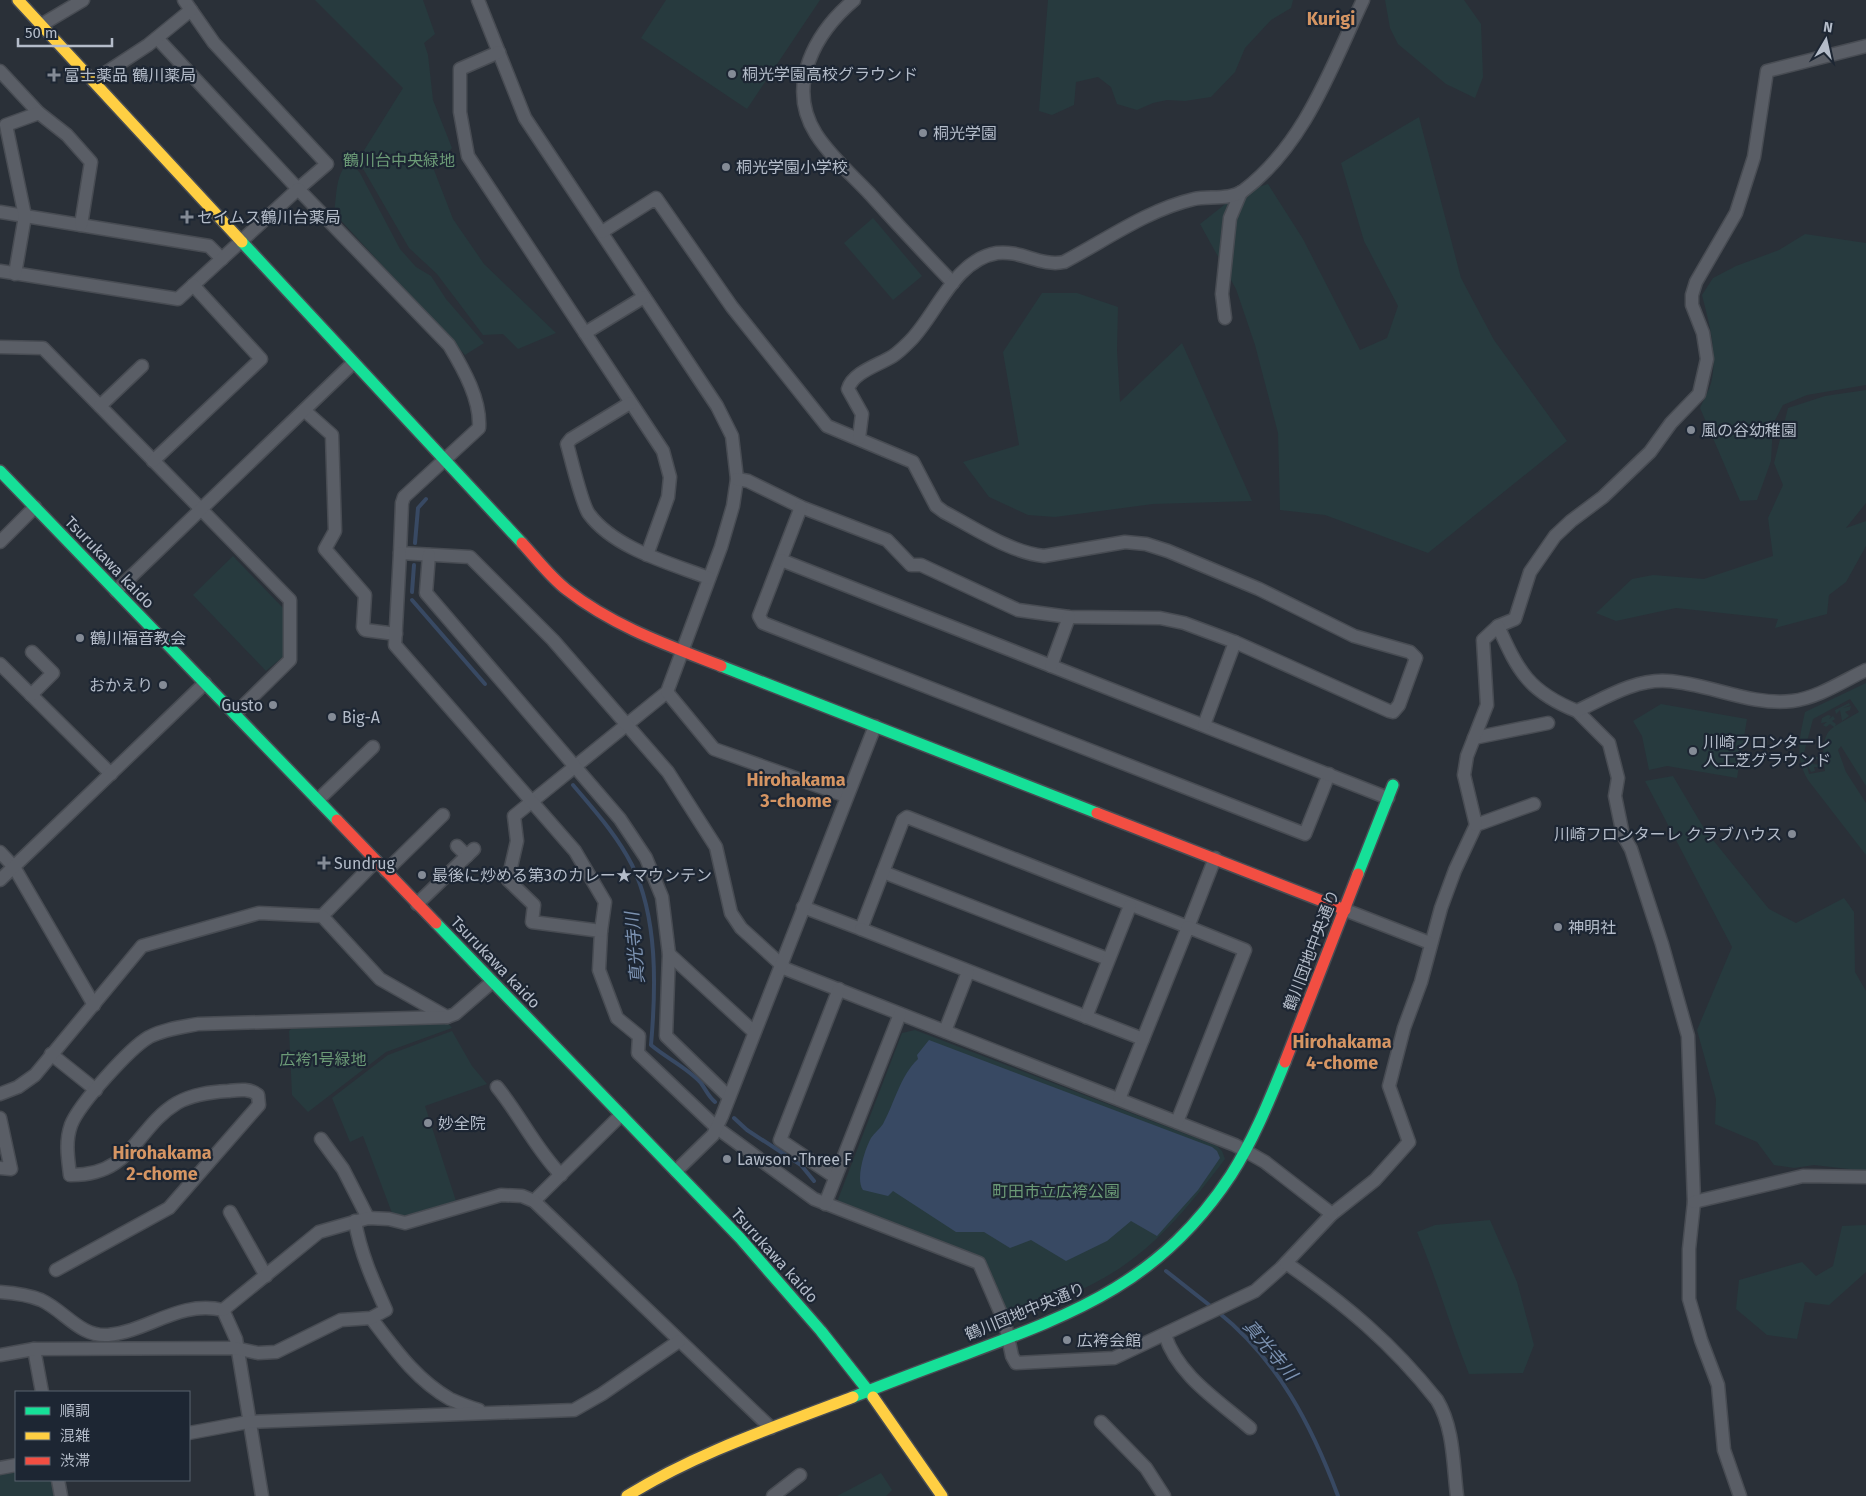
<svg xmlns="http://www.w3.org/2000/svg" width="1866" height="1496" viewBox="0 0 1866 1496" font-family="'Fira Sans','Noto Sans JP',sans-serif">
<style>
.green{fill:#273a3e;fill-rule:evenodd}
.water{fill:#384963}
.lines{fill:none;stroke-linecap:round;stroke-linejoin:round}
.stream{stroke:#384963;stroke-width:4}
.street-casing{stroke:#484c53;stroke-width:15}
.fast-casing{stroke:#484c53;stroke-width:14}
.slow-casing{stroke:#484c53;stroke-width:14}
.jam-casing{stroke:#484c53;stroke-width:14}
.street{stroke:#5a5e66;stroke-width:12}
.fast{stroke:#16e098;stroke-width:11}
.slow{stroke:#ffcf43;stroke-width:11}
.jam{stroke:#f24e42;stroke-width:11}
.poi-dot{fill:#848b96;stroke:#1d2633;stroke-width:2}
.labels{text-anchor:middle;stroke-width:4.5;stroke-linejoin:round;paint-order:stroke}
.poi-label{font-size:16px;fill:#b4bcc9;stroke:#1d2633;text-anchor:start}
.park-label{font-size:16px;fill:#6b9a76;stroke:#1d2633}
.street-label{font-size:16px;fill:#b4bcc9;stroke:#1d2633}
.neighbourhood-label{font-size:18px;font-weight:bold;fill:#d59563;stroke:#1d2633}
.water-label{font-size:18px;font-style:italic;fill:#7c92b1;stroke:#1d2633}
</style>
<rect width="100%" height="100%" fill="#2a3038"/>
<g class="green">
<polygon points="315,0 423,0 435,34 424,43 428,55 433,100 452,148 434,170 453,219 484,264 556,333 518,349 503,334 483,335 437,274 409,248 358,160 403,88"/>
<polygon points="666,0 820,0 747,109 641,38"/>
<polygon points="1048,0 1293,0 1291,8 1271,20 1245,48 1235,72 1211,97 1185,101 1167,100 1153,103 1137,110 1117,104 1111,87 1098,77 1076,82 1074,105 1052,115 1039,111"/>
<polygon points="1385,0 1464,0 1481,24 1483,77 1475,98 1446,84 1398,44 1390,28"/>
<polygon points="1419,117 1461,278 1494,340 1567,441 1428,553 1325,515 1280,510 1278,433 1255,345 1236,289 1200,224 1238,194 1268,184 1303,239 1360,350 1387,338 1398,306 1364,241 1341,163"/>
<path d="M 350,161 L 360,173 L 400,249 L 416,267 L 431,276 L 446,299 L 484,343 L 465,355 L 334,213 C 337,195 335,173 350,161 Z"/>
<polygon points="873,218 922,276 893,300 844,243"/>
<path d="M 1805,234 L 1866,243 L 1866,385 L 1807,395 L 1783,405 L 1773,424 L 1771,461 L 1757,500 L 1740,501 L 1700,408 C 1704,399 1710,389 1712,379 C 1717,350 1709,323 1702,295 L 1713,278 L 1736,266 L 1779,250 Z"/>
<polygon points="1042,293 1077,293 1118,307 1117,350 1120,402 1182,343 1252,501 1153,504 1055,517 1028,515 989,497 963,462 1019,445 1003,352"/>
<polygon points="1866,390 1866,503 1846,528 1866,521 1866,546 1846,582 1829,595 1827,614 1775,628 1778,619 1676,608 1616,621 1596,613 1632,579 1653,575 1704,579 1773,556 1768,518 1783,485 1774,463 1788,408 1825,396"/>
<polygon points="233,556 284,609 284,656 266,671 193,595"/>
<path d="M 1866,683 L 1866,786 L 1841,746 L 1838,750 L 1846,772 L 1866,803 L 1866,855 L 1808,780 C 1794,757 1800,736 1805,712 ZM 1850,699 L 1859,712 L 1835,726 L 1836,724 L 1832,721 L 1835,719 L 1833,716 L 1829,719 L 1831,716 L 1828,715 L 1822,718 L 1821,723 L 1827,722 L 1823,725 L 1826,727 L 1830,724 L 1834,727 C 1820,735 1823,758 1825,771 L 1809,774 L 1804,753 L 1813,719 Z"/>
<polygon points="1849,703 1850,705 1843,708 1851,706 1850,710 1845,712 1849,716 1842,721 1840,710 1836,714 1835,710"/>
<polygon points="1661,704 1747,719 1737,778 1667,766 1649,770 1642,736 1633,721"/>
<polygon points="1808,756 1819,757 1821,759 1813,759 1813,764 1822,765 1823,768 1814,767 1815,771 1811,772 1808,766"/>
<polygon points="1673,776 1705,830 1755,892 1769,909 1796,923 1844,898 1854,912 1855,972 1866,991 1866,1171 1814,1165 1794,1168 1774,1165 1757,1142 1715,1124 1716,1099 1697,1030 1732,947 1645,781"/>
<polygon points="448,1023 452,1028 386,1052 308,1112 292,1095 289,1031 294,1026"/>
<path d="M 915,1030 L 1217,1146 L 1222,1151 L 1225,1159 C 1194,1200 1163,1239 1120,1268 C 1087,1290 1049,1304 1013,1320 L 1007,1316 L 985,1259 L 837,1202 L 902,1033 Z"/>
<polygon points="452,1031 472,1066 487,1084 425,1106 456,1201 403,1216 392,1213 363,1136 350,1142 332,1098 388,1055"/>
<path d="M 1490,1220 L 1517,1282 L 1534,1345 L 1523,1373 L 1469,1374 C 1450,1327 1437,1279 1417,1232 L 1435,1225 Z"/>
<polygon points="1866,1225 1866,1272 1829,1305 1805,1302 1797,1339 1767,1335 1736,1309 1739,1280 1802,1262 1816,1276 1833,1266 1842,1226"/>
<polygon points="16,1469 16,1480 56,1480 58,1496 0,1496 0,1472"/>
<polygon points="881,1473 892,1490 886,1496 837,1496"/>
</g>
<path class="water" d="M 929,1040 L 1212,1147 L 1217,1151 L 1220,1158 L 1198,1190 L 1157,1236 L 1131,1221 L 1107,1241 L 1066,1261 L 1031,1240 L 1010,1248 L 984,1232 L 956,1232 L 893,1191 L 888,1196 L 863,1190 C 855,1179 865,1149 871,1138 C 874,1133 880,1129 883,1124 C 895,1102 900,1076 918,1059 L 917,1055 Z"/>
<g class="lines">
<g class="stream">
<polyline points="415,543 418,508 426,499"/>
<polyline points="412,592 414,565"/>
<polyline points="412,600 485,684"/>
<path d="M 573,785 C 594,810 617,835 632,865 C 658,918 656,988 651,1045 C 666,1058 688,1068 701,1083 C 706,1090 708,1096 715,1102"/>
<polyline points="734,1118 747,1130 801,1165 814,1181"/>
<polyline points="1166,1271 1213,1308"/>
<path d="M 1218,1312 C 1278,1360 1312,1426 1338,1496"/>
</g>
<defs>
<g id="street">
<polyline points="478,0 525,118 717,406 732,436 737,479 733,506 721,547 667,692 514,816 517,841 508,880 534,905 532,922 601,931 599,970 617,1018 639,1036 638,1053 717,1128 814,1199 979,1263 1005,1323 1012,1356 1016,1363 1114,1358 1255,1291 1281,1268 1332,1214 1375,1180 1409,1142 1389,1086 1404,1028 1421,982 1441,908 1455,870 1476,825 1534,804"/>
<path d="M 854,0 C 816,32 785,85 816,134 C 830,156 852,175 870,194 C 897,224 925,254 953,283"/>
<polyline points="41,25 83,0"/>
<polyline points="157,38 298,189 327,164 214,43 184,0"/>
<polyline points="499,52 460,69 460,112 468,156 663,451 670,477 668,497 647,555"/>
<polyline points="0,71 39,113"/>
<polyline points="93,81 148,45 191,10"/>
<polyline points="0,212 209,246 222,259"/>
<path d="M 602,232 L 656,198 L 732,307 L 827,426 L 913,462 L 936,506 L 944,512 C 975,528 1009,552 1044,556 L 1125,542 L 1146,544 L 1168,551 L 1259,589 L 1354,636 L 1410,652 L 1416,658 L 1399,705 L 1393,712 L 1389,711 L 1235,642 L 1184,623 L 1160,618 L 1069,617 L 1018,610 L 921,565 L 911,565 L 887,540 L 801,507 L 748,481 L 737,479"/>
<path d="M 0,271 L 178,299 L 298,189 L 449,345 C 464,370 481,400 479,428 L 404,497 L 402,503 L 400,553 L 470,557 L 553,640 L 668,772 L 716,847 L 731,913 L 741,928 L 786,969 L 1235,1145 L 1265,1162 L 1332,1214"/>
<polyline points="15,274 25,216 6,125 39,113 67,135 91,162 81,225"/>
<polyline points="1225,318 1222,294 1230,218 1241,192"/>
<polyline points="585,333 644,297"/>
<polyline points="0,347 43,348 290,600 290,660 235,714"/>
<path d="M 630,403 L 571,439 L 567,444 C 571,458 582,505 589,514 C 615,549 670,563 709,578"/>
<polyline points="100,406 142,366"/>
<polyline points="305,411 332,435 335,531 325,549 365,595 363,627 365,630 396,634"/>
<path d="M 859,438 L 862,414 L 848,389 C 853,372 879,365 893,356 C 899,352 905,346 910,341 C 937,314 954,260 997,253 C 1021,250 1041,267 1064,262 C 1106,240 1147,210 1194,199 C 1209,196 1230,200 1243,191 C 1305,144 1331,68 1363,0"/>
<polyline points="153,461 261,359 193,285"/>
<polyline points="801,507 759,616 763,623 1305,834 1329,774"/>
<polyline points="0,542 35,507"/>
<polyline points="400,553 395,645 575,851 605,902 601,931"/>
<polyline points="429,555 426,593 620,819 646,858 662,897 669,954 666,1036 729,1097"/>
<polyline points="781,560 1388,798"/>
<polyline points="116,591 353,363"/>
<polyline points="1498,626 1515,619 1530,572 1555,536 1571,521 1603,497 1650,452 1671,423 1699,394 1707,359 1703,333 1692,305 1692,295 1696,282 1736,213 1754,157 1767,71 1866,46"/>
<polyline points="0,664 111,774"/>
<polyline points="1051,666 1069,617"/>
<polyline points="667,692 714,749 846,796"/>
<polyline points="31,695 53,673 32,652"/>
<polyline points="1577,711 1609,743 1618,778 1615,796 1623,835 1631,849 1662,944 1688,1036 1694,1202 1689,1249 1689,1299 1701,1340 1718,1385 1724,1450 1740,1496"/>
<polyline points="1204,725 1235,642"/>
<polyline points="1474,738 1548,723"/>
<polyline points="318,800 373,747"/>
<path d="M 1476,825 L 1464,775 L 1467,756 L 1487,705 L 1483,640 L 1498,626 C 1518,671 1529,692 1577,711 C 1605,698 1635,679 1667,681 C 1708,683 1750,706 1792,701 C 1818,698 1843,681 1866,670"/>
<polyline points="457,846 467,856"/>
<polyline points="0,852 14,867 94,1005"/>
<polyline points="386,871 443,815"/>
<polyline points="883,872 1108,959"/>
<polyline points="0,880 205,683"/>
<polyline points="417,904 474,849"/>
<polyline points="803,907 861,929 903,820 907,817 1188,927 1215,858"/>
<polyline points="1345,910 1430,943"/>
<polyline points="322,916 376,861"/>
<polyline points="861,929 1143,1039 1119,1099"/>
<polyline points="669,954 754,1032"/>
<polyline points="1086,1017 1130,906"/>
<polyline points="945,1031 968,972"/>
<polyline points="1143,1039 1188,927 1245,950 1177,1122"/>
<polyline points="51,1054 96,1090"/>
<path d="M 497,1087 C 520,1115 535,1148 561,1175"/>
<polyline points="0,1094 18,1087 35,1075 142,946 259,913 322,916 380,979 447,1017"/>
<polyline points="0,1118 11,1169 0,1168"/>
<polyline points="321,1139 343,1169 368,1218"/>
<polyline points="676,1171 713,1135 722,1116 875,726"/>
<polyline points="835,1177 780,1140 839,989"/>
<polyline points="534,1201 621,1115"/>
<polyline points="1694,1202 1803,1176 1866,1177"/>
<polyline points="825,1204 900,1014"/>
<polyline points="230,1212 266,1276"/>
<path d="M 1286,1263 C 1345,1304 1392,1343 1437,1400 C 1454,1428 1453,1464 1457,1496"/>
<path d="M 56,1270 L 169,1208 L 259,1105 L 258,1095 C 250,1088 238,1090 228,1091 C 211,1092 193,1094 177,1103 C 135,1128 133,1176 70,1175 C 68,1158 65,1142 71,1125 C 79,1104 130,1048 149,1037 C 164,1029 182,1027 198,1024 L 447,1017 L 455,1014 L 492,982"/>
<path d="M 0,1292 C 13,1293 29,1295 41,1300 C 65,1311 80,1337 108,1335 C 149,1331 179,1300 223,1310 L 236,1339 L 262,1496"/>
<polyline points="223,1310 319,1232 368,1218 389,1219 405,1223 501,1195 522,1196 534,1201 771,1428"/>
<path d="M 371,1318 C 394,1348 416,1380 450,1399 C 459,1403 469,1407 479,1410"/>
<path d="M 1165,1335 C 1178,1376 1219,1401 1250,1428"/>
<polyline points="34,1349 42,1392"/>
<path d="M 0,1355 L 34,1349 L 235,1348 L 258,1353 L 276,1352 L 341,1320 L 371,1318 L 386,1310 C 373,1281 360,1252 355,1221"/>
<polyline points="1101,1422 1146,1468 1164,1496"/>
<polyline points="189,1433 248,1422 574,1410 602,1394 679,1341"/>
<polyline points="0,1468 16,1465"/>
<polyline points="58,1480 61,1496"/>
<polyline points="773,1496 800,1475"/>
</g>
<g id="fast">
<polyline points="242,242 522,543"/>
<polyline points="0,471 337,820"/>
<polyline points="721,666 1097,813"/>
<polyline points="1358,874 1393,785"/>
<polyline points="436,923 740,1238 821,1331 873,1397"/>
<path d="M 853,1397 C 890,1382 928,1368 966,1354 C 1079,1312 1162,1280 1231,1175 C 1254,1139 1269,1101 1285,1062"/>
</g>
<g id="slow">
<polyline points="18,0 242,242"/>
<polyline points="873,1397 942,1496"/>
<path d="M 627,1496 C 698,1452 775,1427 853,1397"/>
</g>
<g id="jam">
<path d="M 522,543 C 536,558 550,577 567,590 C 613,626 667,645 721,666"/>
<polyline points="1097,813 1345,910"/>
<polyline points="337,820 436,923"/>
<polyline points="1285,1062 1358,874"/>
</g>
</defs>
<use href="#street" class="street-casing"/>
<use href="#fast" class="fast-casing"/>
<use href="#slow" class="slow-casing"/>
<use href="#jam" class="jam-casing"/>
<use href="#street" class="street"/>
<use href="#fast" class="fast"/>
<use href="#slow" class="slow"/>
<use href="#jam" class="jam"/>
</g>
<g class="poi-dot">
<circle cx="732" cy="74" r="5"/>
<path d="M51.5 67.5h5v5h5v5h-5v5h-5v-5h-5v-5h5z"/>
<circle cx="923" cy="133" r="5"/>
<circle cx="726" cy="167" r="5"/>
<path d="M184.5 209.5h5v5h5v5h-5v5h-5v-5h-5v-5h5z"/>
<circle cx="1691" cy="430" r="5"/>
<circle cx="80" cy="638" r="5"/>
<circle cx="163" cy="685" r="5"/>
<circle cx="273" cy="705" r="5"/>
<circle cx="332" cy="717" r="5"/>
<circle cx="1693" cy="751" r="5"/>
<circle cx="1792" cy="834" r="5"/>
<path d="M321.5 855.5h5v5h5v5h-5v5h-5v-5h-5v-5h5z"/>
<circle cx="422" cy="875" r="5"/>
<circle cx="1558" cy="927" r="5"/>
<circle cx="428" cy="1123" r="5"/>
<circle cx="727" cy="1159" r="5"/>
<circle cx="1067" cy="1340" r="5"/>
</g>
<g class="labels">
<g class="poi-label">
<text x="742" y="80">桐光学園高校グラウンド</text>
<text x="64" y="81">富士薬品 鶴川薬局</text>
<text x="933" y="139">桐光学園</text>
<text x="736" y="173">桐光学園小学校</text>
<text x="197" y="223">セイムス鶴川台薬局</text>
<text x="1701" y="436">風の谷幼稚園</text>
<text x="90" y="644">鶴川福音教会</text>
<text x="153" y="691" text-anchor="end">おかえり</text>
<text x="263" y="711" text-anchor="end">Gusto</text>
<text x="342" y="723">Big-A</text>
<text x="1703" y="748">川崎フロンターレ<tspan x="1703" dy="18">人工芝グラウンド</tspan></text>
<text x="1782" y="840" text-anchor="end">川崎フロンターレ クラブハウス</text>
<text x="334" y="869">Sundrug</text>
<text x="432" y="881">最後に炒める第3のカレー★マウンテン</text>
<text x="1568" y="933">神明社</text>
<text x="438" y="1129">妙全院</text>
<text x="737" y="1165">Lawson･Three F</text>
<text x="1077" y="1346">広袴会館</text>
</g>
<g class="park-label">
<text x="399" y="166">鶴川台中央緑地</text>
<text x="323" y="1065">広袴1号緑地</text>
<text x="1056" y="1197">町田市立広袴公園</text>
</g>
<g class="street-label">
<text transform="translate(110 562) rotate(46)" y="6">Tsurukawa kaido</text>
<text transform="translate(1311 950) rotate(-69)" y="6">鶴川団地中央通り</text>
<text transform="translate(496 962) rotate(46)" y="6">Tsurukawa kaido</text>
<text transform="translate(775 1255) rotate(48)" y="6">Tsurukawa kaido</text>
<text transform="translate(1025 1311) rotate(-22)" y="6">鶴川団地中央通り</text>
</g>
<g class="neighbourhood-label">
<text x="1331" y="25">Kurigi</text>
<text x="796" y="786">Hirohakama<tspan x="796" dy="21">3-chome</tspan></text>
<text x="1342" y="1048">Hirohakama<tspan x="1342" dy="21">4-chome</tspan></text>
<text x="162" y="1159">Hirohakama<tspan x="162" dy="21">2-chome</tspan></text>
</g>
<g class="water-label">
<text transform="translate(635 948) rotate(-95)" y="6">真光寺川</text>
<text transform="translate(1270 1350) rotate(50)" y="6">真光寺川</text>
</g>
</g>
<rect x="15" y="1391" width="175" height="90" fill="#1d2633" stroke="#59626f"/>
<rect x="25" y="1407" width="25" height="8" fill="#16e098" stroke="#59626f"/>
<text x="60" y="1416" font-size="15" fill="#b4bcc9">順調</text>
<rect x="25" y="1432" width="25" height="8" fill="#ffcf43" stroke="#59626f"/>
<text x="60" y="1441" font-size="15" fill="#b4bcc9">混雑</text>
<rect x="25" y="1457" width="25" height="8" fill="#f24e42" stroke="#59626f"/>
<text x="60" y="1466" font-size="15" fill="#b4bcc9">渋滞</text>
<g transform="translate(1826 40) rotate(9)" stroke="#1d2633" stroke-width="4" paint-order="stroke">
<path d="M0-4L9 19L0 12L-9 19Z" fill="#b4bcc9"/>
<text y="-8" font-size="14" font-weight="bold" text-anchor="middle" fill="#b4bcc9">N</text>
</g>
<path d="M18 38v8h94v-8" fill="none" stroke="#b4bcc9" stroke-width="2.5"/>
<text x="25" y="38" font-size="15" fill="#b4bcc9" stroke="#1d2633" stroke-width="4" paint-order="stroke">50 m</text>
</svg>
